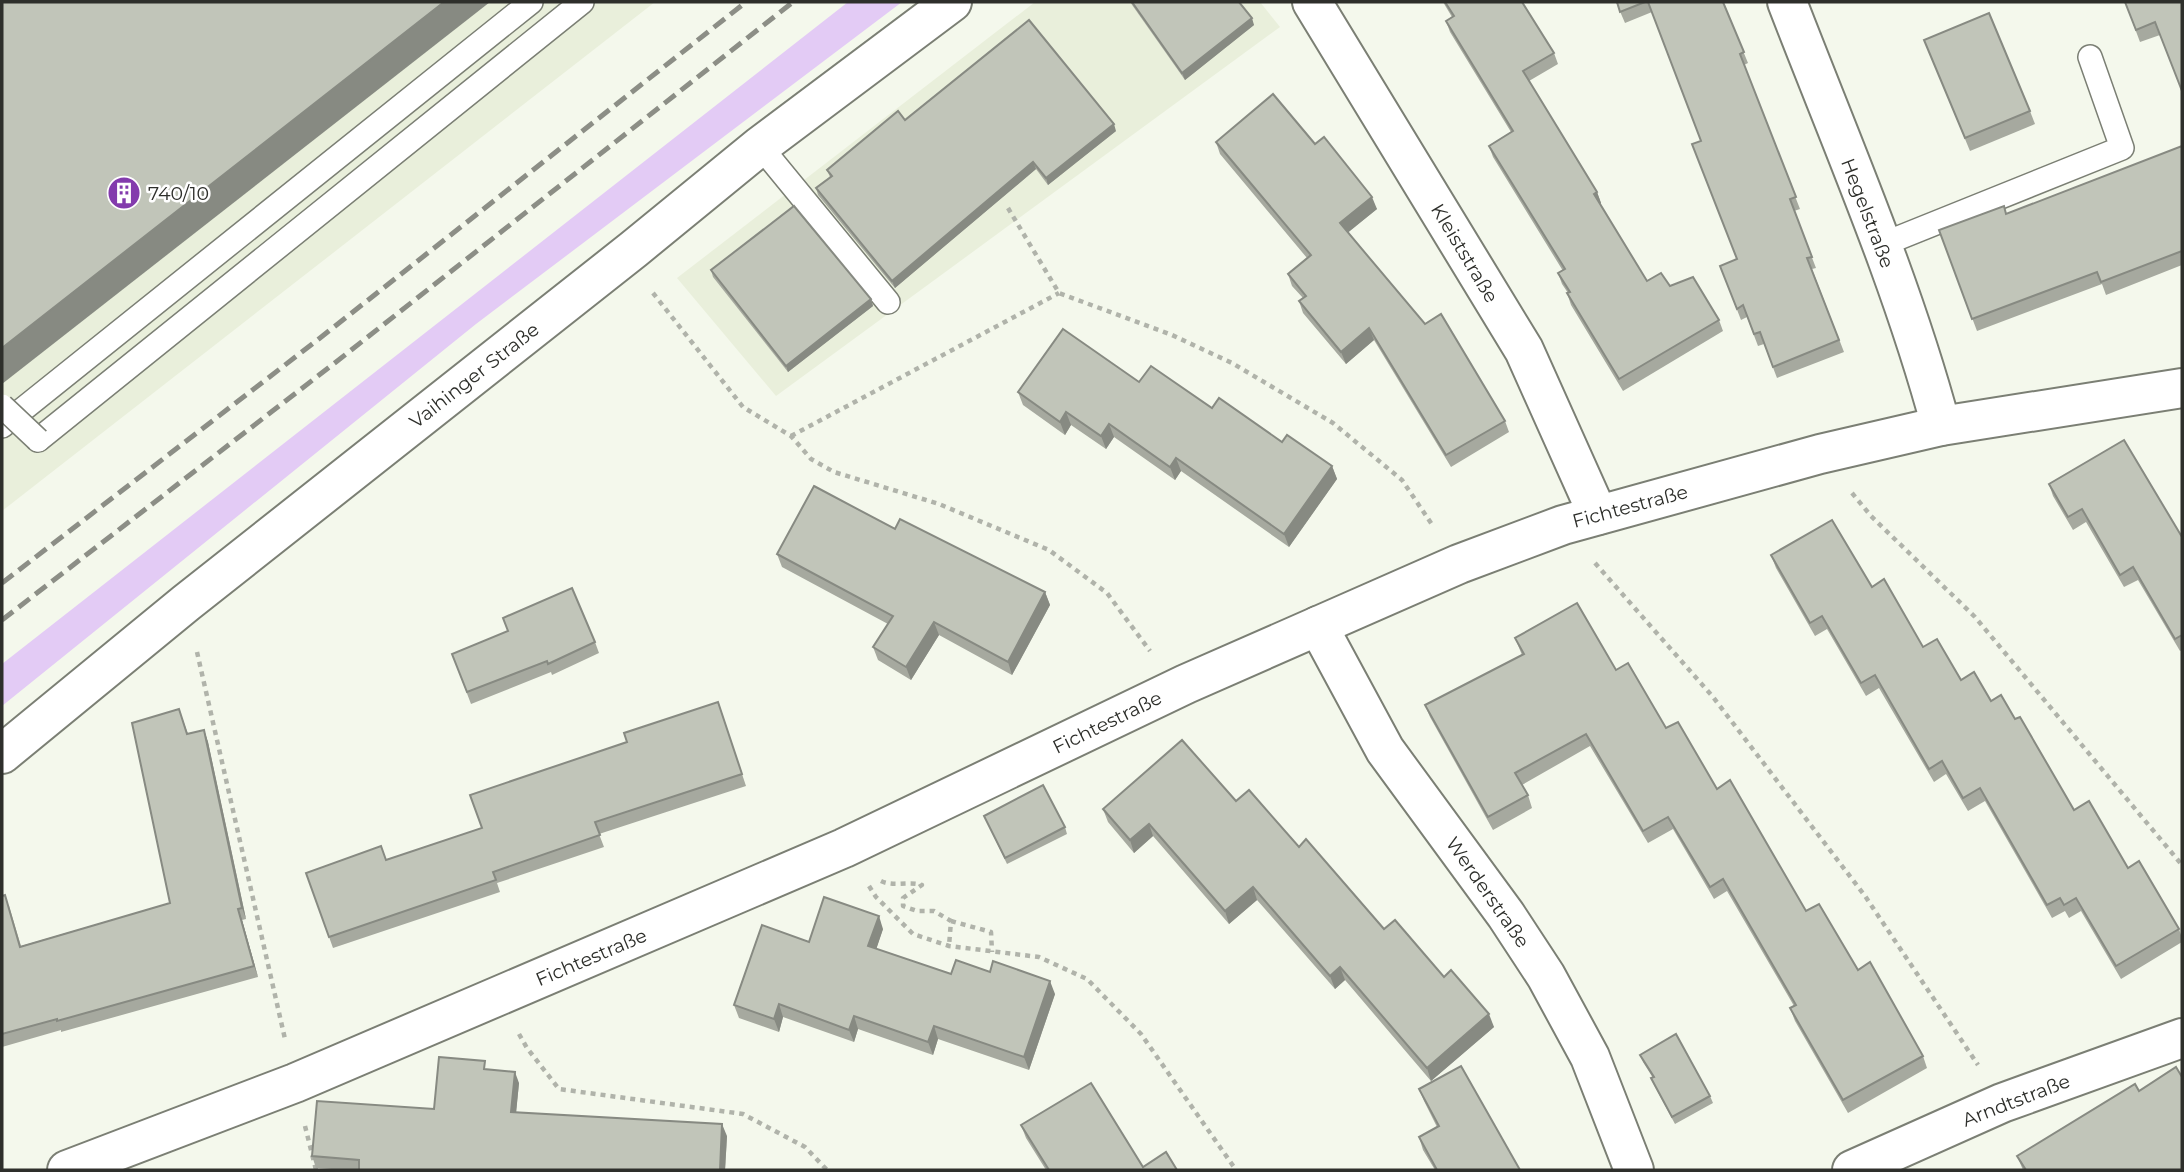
<svg xmlns="http://www.w3.org/2000/svg" width="2184" height="1172" viewBox="0 0 2184 1172" font-family="Montserrat,sans-serif">
<style>
.built{fill:#e9efdb}
.green{fill:#e3cbf5}
.lines{fill:none;stroke-linecap:round;stroke-linejoin:round}
.service-casing{stroke:#7b7f74;stroke-width:26}
.minor-casing{stroke:#7b7f74;stroke-width:42}
.path{stroke:#b0b3aa;stroke-width:4.5;stroke-dasharray:5 5;stroke-linecap:butt}
.service{stroke:#fff;stroke-width:23}
.minor{stroke:#fff;stroke-width:38}
.rail{stroke:#8c8e86;stroke-width:5;stroke-dasharray:14 7;stroke-linecap:butt}
.service-bridge-casing{stroke:#7b7f74;stroke-width:26;stroke-linecap:butt}
.service-bridge{stroke:#fff;stroke-width:23}
.wall{fill:#a6a99f}
.shaded-wall{fill:#878a82}
.building{fill:#c1c5b9;stroke:#878a82;stroke-width:2}
.labels{text-anchor:middle;stroke-width:5;stroke-linejoin:round;paint-order:stroke}
.poi-label{font-size:19px;fill:#2e2f2b;stroke:#fff;text-anchor:start}
.street-label{font-size:19px;fill:#2e2f2b;stroke:#fff}
</style>
<rect width="100%" height="100%" fill="#f4f8ec"/>
<g class="built">
<polygon points="2,2 655,2 2,511"/>
<polygon points="1035,2 1260,2 1280,27 776,396 677,278"/>
</g>
<polygon class="green" points="848,2 902,2 476,324 2,706 2,664"/>
<g class="lines">
<defs>
<g id="service">
<polyline points="760,146 888,302"/>
<polyline points="1881,245 2122,148 2090,57"/>
<polyline points="2,426 531,2"/>
<polyline points="38,440 582,2"/>
</g>
<g id="minor">
<polyline points="1312,2 1524,350 1598,515"/>
<path d="M 1787,2 C 1841,142 1902,281 1941,426"/>
<polyline points="1318,626 1385,750 1506,915 1546,976 1590,1057 1634,1170"/>
<polyline points="2,754 186,603 634,249 760,146 952,2"/>
<polyline points="67,1170 295,1083 844,848 1186,684 1459,564 1563,525 1820,454 1941,426 2182,388"/>
<polyline points="1852,1170 2002,1103 2182,1038"/>
</g>
</defs>
<use href="#service" class="service-casing"/>
<use href="#minor" class="minor-casing"/>
<g class="path">
<polyline points="1008,208 1059,293 1172,335 1232,363 1333,423 1402,480 1433,526"/>
<polyline points="653,293 743,407 791,436 811,459 834,472 939,504 1049,550 1107,593 1150,651"/>
<polyline points="791,436 1059,293"/>
<polyline points="1852,493 1871,516 1975,617 2182,865"/>
<polyline points="1595,563 1713,697 1865,896 1978,1065"/>
<polyline points="197,652 285,1039"/>
<path d="M 881,881 C 893,887 908,881 922,885 L 903,898 L 903,906 L 917,911 L 934,911 L 951,921 L 949,946"/>
<polyline points="869,886 876,897 913,934 949,946 1039,957 1087,979 1141,1034 1236,1170"/>
<polyline points="951,921 991,932 992,952"/>
<polyline points="519,1034 527,1048 559,1089 743,1114 805,1147 827,1170"/>
<polyline points="305,1126 316,1170"/>
</g>
<use href="#service" class="service"/>
<use href="#minor" class="minor"/>
<g class="rail">
<polyline points="2,583 320,338 746,2"/>
<polyline points="2,620 336,362 793,2"/>
</g>
<defs>
<polyline id="service-bridge" points="2,406 38,440"/>
</defs>
<use href="#service-bridge" class="service-bridge-casing"/>
<use href="#service-bridge" class="service-bridge"/>
</g>
<g class="wall">
<polygon points="1130,2 1239,2 1254,25 1185,80"/>
<polygon points="1443,2 1522,2 1554,53 1558,64 1529,81 1597,192 1601,203 1600,204 1647,281 1670,286 1719,320 1723,331 1623,391 1571,305 1567,293 1568,293 1562,284 1558,273 1563,271 1493,157 1489,146 1511,132 1450,32 1446,21 1452,17"/>
<polygon points="1616,2 1723,2 1748,63 1744,65 1800,209 1794,211 1816,268 1812,269 1844,352 1777,378 1764,344 1758,346 1747,317 1741,320 1720,266 1737,260 1701,141 1652,12 1625,23"/>
<polygon points="2125,2 2182,2 2160,35 2140,42"/>
<polygon points="1924,40 2030,111 2035,124 1970,151"/>
<polygon points="905,120 1116,131 1048,185 1036,169 895,288 818,195 816,188 830,177 827,170"/>
<polygon points="1216,142 1315,144 1377,209 1348,232 1505,421 1509,432 1451,467 1374,340 1346,364 1303,313 1299,301 1303,298 1292,286 1288,274 1307,258 1220,154"/>
<polygon points="2182,146 2182,265 2106,295 2102,284 1977,331 1939,230 2006,214"/>
<polygon points="711,270 871,299 873,306 788,372 713,277"/>
<polygon points="1139,382 1212,408 1332,466 1337,479 1289,547 1181,471 1175,480 1114,437 1106,449 1071,425 1065,435 1023,405 1018,392"/>
<polygon points="2049,484 2182,537 2182,650 2180,651 2138,580 2124,587 2086,522 2073,530 2053,496"/>
<polygon points="895,529 1045,592 1050,605 1012,675 939,635 911,680 878,660 873,647 888,624 782,567 777,554"/>
<polygon points="1771,555 1872,587 1923,647 1961,680 2015,719 2074,810 2128,868 2179,929 2182,938 2182,942 2121,979 2081,911 2069,918 2065,911 2052,918 1985,801 1968,811 1946,774 1934,782 1879,688 1866,696 1827,629 1815,636 1776,568"/>
<polygon points="503,618 595,642 599,653 552,675 551,672 471,704 452,654 508,632"/>
<polygon points="1515,638 1616,670 1717,789 1806,911 1858,970 1923,1056 1927,1068 1848,1113 1795,1021 1790,1008 1794,1006 1727,891 1714,899 1673,829 1648,843 1590,746 1522,785 1528,795 1532,808 1493,830 1430,717 1425,705 1522,655"/>
<polygon points="718,702 746,786 599,834 604,847 497,883 500,892 333,948 306,873 386,860 482,828 627,742"/>
<polygon points="183,720 188,734 204,730 208,742 246,919 242,920 258,977 61,1032 61,1030 2,1047 2,896 9,906 21,946 170,903"/>
<polygon points="1236,801 1299,847 1384,929 1444,977 1494,1027 1431,1081 1345,980 1335,989 1257,900 1229,924 1153,836 1134,853 1108,822 1103,809"/>
<polygon points="984,816 1065,827 1067,834 1007,864"/>
<polygon points="883,929 876,949 951,974 1055,994 1029,1070 938,1039 933,1055 858,1029 854,1042 783,1017 779,1032 739,1018 734,1005 809,942"/>
<polygon points="1640,1055 1710,1096 1713,1103 1675,1124 1654,1085 1651,1078 1653,1078 1643,1062"/>
<polygon points="488,1069 519,1083 516,1112 727,1136 725,1170 347,1170 316,1168 312,1156 434,1109"/>
<polygon points="1419,1089 1520,1170 1435,1170 1423,1150 1419,1137 1437,1127 1424,1101"/>
<polygon points="2139,1091 2182,1170 2023,1170 2017,1156"/>
<polygon points="1021,1125 1143,1167 1177,1170 1046,1170 1026,1138"/>
</g>
<g class="shaded-wall">
<polygon points="444,2 490,2 2,384 2,348"/>
<polygon points="1252,18 1254,25 1185,80 1182,73"/>
<polygon points="1114,124 1116,131 1048,185 1046,178"/>
<polygon points="1033,162 1036,169 895,288 892,281"/>
<polygon points="1597,192 1601,203 1598,205 1594,194"/>
<polygon points="1372,197 1377,209 1345,235 1340,223"/>
<polygon points="871,299 873,306 788,372 786,366"/>
<polygon points="1369,328 1374,340 1346,364 1341,352"/>
<polygon points="1066,412 1071,425 1065,435 1060,422"/>
<polygon points="1109,424 1114,437 1106,449 1101,436"/>
<polygon points="1176,458 1181,471 1175,480 1170,467"/>
<polygon points="1332,466 1337,479 1289,547 1284,534"/>
<polygon points="1045,592 1050,605 1012,675 1008,662"/>
<polygon points="934,622 939,635 911,680 906,667"/>
<polygon points="204,730 208,742 246,919 242,908"/>
<polygon points="1149,824 1153,836 1134,853 1130,840"/>
<polygon points="1253,887 1257,900 1229,924 1225,911"/>
<polygon points="238,909 242,920 258,977 254,966"/>
<polygon points="879,916 883,929 873,959 868,946"/>
<polygon points="1340,967 1345,980 1335,989 1330,976"/>
<polygon points="1050,981 1055,994 1029,1070 1024,1057"/>
<polygon points="779,1004 783,1017 779,1032 774,1019"/>
<polygon points="1489,1014 1494,1027 1431,1081 1427,1068"/>
<polygon points="854,1016 858,1029 854,1042 849,1030"/>
<polygon points="934,1026 938,1039 933,1055 928,1042"/>
<polygon points="515,1072 519,1083 515,1124 511,1112"/>
<polygon points="722,1124 727,1136 725,1170 720,1170"/>
</g>
<g class="building">
<polygon points="2,2 444,2 2,348"/>
<polygon points="1132,2 1239,2 1252,18 1182,73"/>
<polygon points="1445,2 1522,2 1554,53 1523,71 1597,192 1594,194 1647,281 1661,273 1670,286 1693,277 1719,320 1619,379 1567,293 1570,292 1558,273 1565,269 1489,146 1513,131 1446,21 1454,16"/>
<polygon points="1617,2 1645,2 1620,12"/>
<polygon points="1648,2 1723,2 1744,52 1740,54 1796,197 1790,199 1812,257 1807,258 1839,340 1773,367 1760,332 1754,334 1743,305 1737,309 1720,266 1737,259 1692,144 1701,141"/>
<polygon points="2125,2 2182,2 2182,91 2155,22 2136,30"/>
<polygon points="1989,13 2030,111 1965,138 1924,40"/>
<polygon points="1029,20 1114,124 1046,178 1033,162 892,281 816,188 832,176 827,170 898,111 905,120"/>
<polygon points="1273,94 1315,144 1324,137 1372,197 1340,223 1425,324 1441,314 1505,421 1446,455 1369,328 1341,352 1299,301 1306,296 1288,274 1311,255 1216,142"/>
<polygon points="2182,146 2182,251 2101,282 2097,272 1972,319 1939,230 2004,206 2006,214"/>
<polygon points="794,206 871,299 786,366 711,270"/>
<polygon points="1063,329 1139,382 1151,366 1212,408 1219,398 1282,442 1287,435 1332,466 1284,534 1176,458 1170,467 1109,424 1101,436 1066,412 1060,422 1018,392"/>
<polygon points="2124,440 2182,537 2182,635 2175,639 2133,567 2120,575 2082,509 2068,517 2049,484"/>
<polygon points="814,486 895,529 900,519 1045,592 1008,662 934,622 906,667 873,647 893,616 777,554"/>
<polygon points="1832,520 1872,587 1884,579 1923,647 1937,639 1961,680 1974,672 1991,701 2001,695 2015,719 2020,717 2074,810 2089,801 2128,868 2139,861 2179,929 2116,966 2076,898 2064,905 2060,898 2047,905 1980,788 1963,798 1942,761 1929,769 1875,675 1861,683 1822,616 1810,623 1771,555"/>
<polygon points="572,588 595,642 548,664 547,661 467,692 452,654 508,631 503,618"/>
<polygon points="1577,603 1616,670 1628,663 1666,728 1678,722 1717,789 1730,780 1806,911 1819,904 1858,970 1870,962 1923,1056 1843,1100 1790,1008 1796,1005 1723,879 1710,887 1668,817 1643,831 1586,734 1515,773 1528,795 1488,817 1425,705 1524,654 1515,638"/>
<polygon points="718,702 742,774 595,822 600,835 493,872 496,880 329,937 306,873 381,846 386,860 482,828 470,795 627,742 624,733"/>
<polygon points="179,709 187,734 204,730 242,908 238,909 254,966 57,1021 57,1019 2,1034 2,896 5,895 20,947 170,903 132,723"/>
<polygon points="1182,740 1236,801 1249,790 1299,847 1306,839 1384,929 1395,920 1444,977 1451,970 1489,1014 1427,1068 1340,967 1330,976 1253,887 1225,911 1149,824 1130,840 1103,809"/>
<polygon points="1043,785 1065,827 1005,858 984,816"/>
<polygon points="824,897 879,916 868,946 951,974 956,960 990,972 993,961 1050,981 1024,1057 934,1026 928,1042 854,1016 849,1030 779,1004 774,1019 734,1005 762,925 809,942"/>
<polygon points="1676,1034 1710,1096 1672,1117 1651,1078 1654,1077 1640,1055"/>
<polygon points="439,1057 485,1061 484,1069 515,1072 511,1112 722,1124 720,1170 359,1170 359,1160 312,1156 317,1101 434,1109"/>
<polygon points="1461,1066 1520,1170 1437,1170 1419,1137 1439,1126 1419,1089"/>
<polygon points="2176,1067 2182,1077 2182,1170 2026,1170 2017,1156 2135,1084 2139,1091"/>
<polygon points="1091,1083 1143,1167 1166,1152 1177,1170 1049,1170 1021,1125"/>
</g>
<defs>
<symbol id="building-disc" viewBox="-11 -11 22 22"><circle r="9.5" fill="#833bad" stroke="#fff"/><path d="M-4-6H4V6H1V3H-1V6H-4ZM-2.5-4.3h1.7v1.8h-1.7ZM.8-4.3h1.7v1.8H.8ZM-2.5-1h1.7V.8h-1.7ZM.8-1h1.7V.8H.8Z" fill="#fff"/></symbol>
</defs>
<g fill-rule="evenodd">
<use href="#building-disc" x="105" y="174" width="38" height="38"/>
</g>
<g class="labels">
<g class="poi-label">
<text x="148" y="200">740/10</text>
</g>
<g class="street-label">
<text transform="translate(1868 213) rotate(69)" y="7">Hegelstraße</text>
<text transform="translate(1465 253) rotate(59)" y="7">Kleiststraße</text>
<text transform="translate(474 375) rotate(-38)" y="7">Vaihinger Straße</text>
<text transform="translate(1630 506) rotate(-15)" y="7">Fichtestraße</text>
<text transform="translate(1107 722) rotate(-26)" y="7">Fichtestraße</text>
<text transform="translate(1488 892) rotate(55)" y="7">Werderstraße</text>
<text transform="translate(591 957) rotate(-23)" y="7">Fichtestraße</text>
<text transform="translate(2016 1100) rotate(-21)" y="7">Arndtstraße</text>
</g>
</g>
<rect width="2184" height="1172" fill="none" stroke="#2e2f2b" stroke-width="7"/>
</svg>
